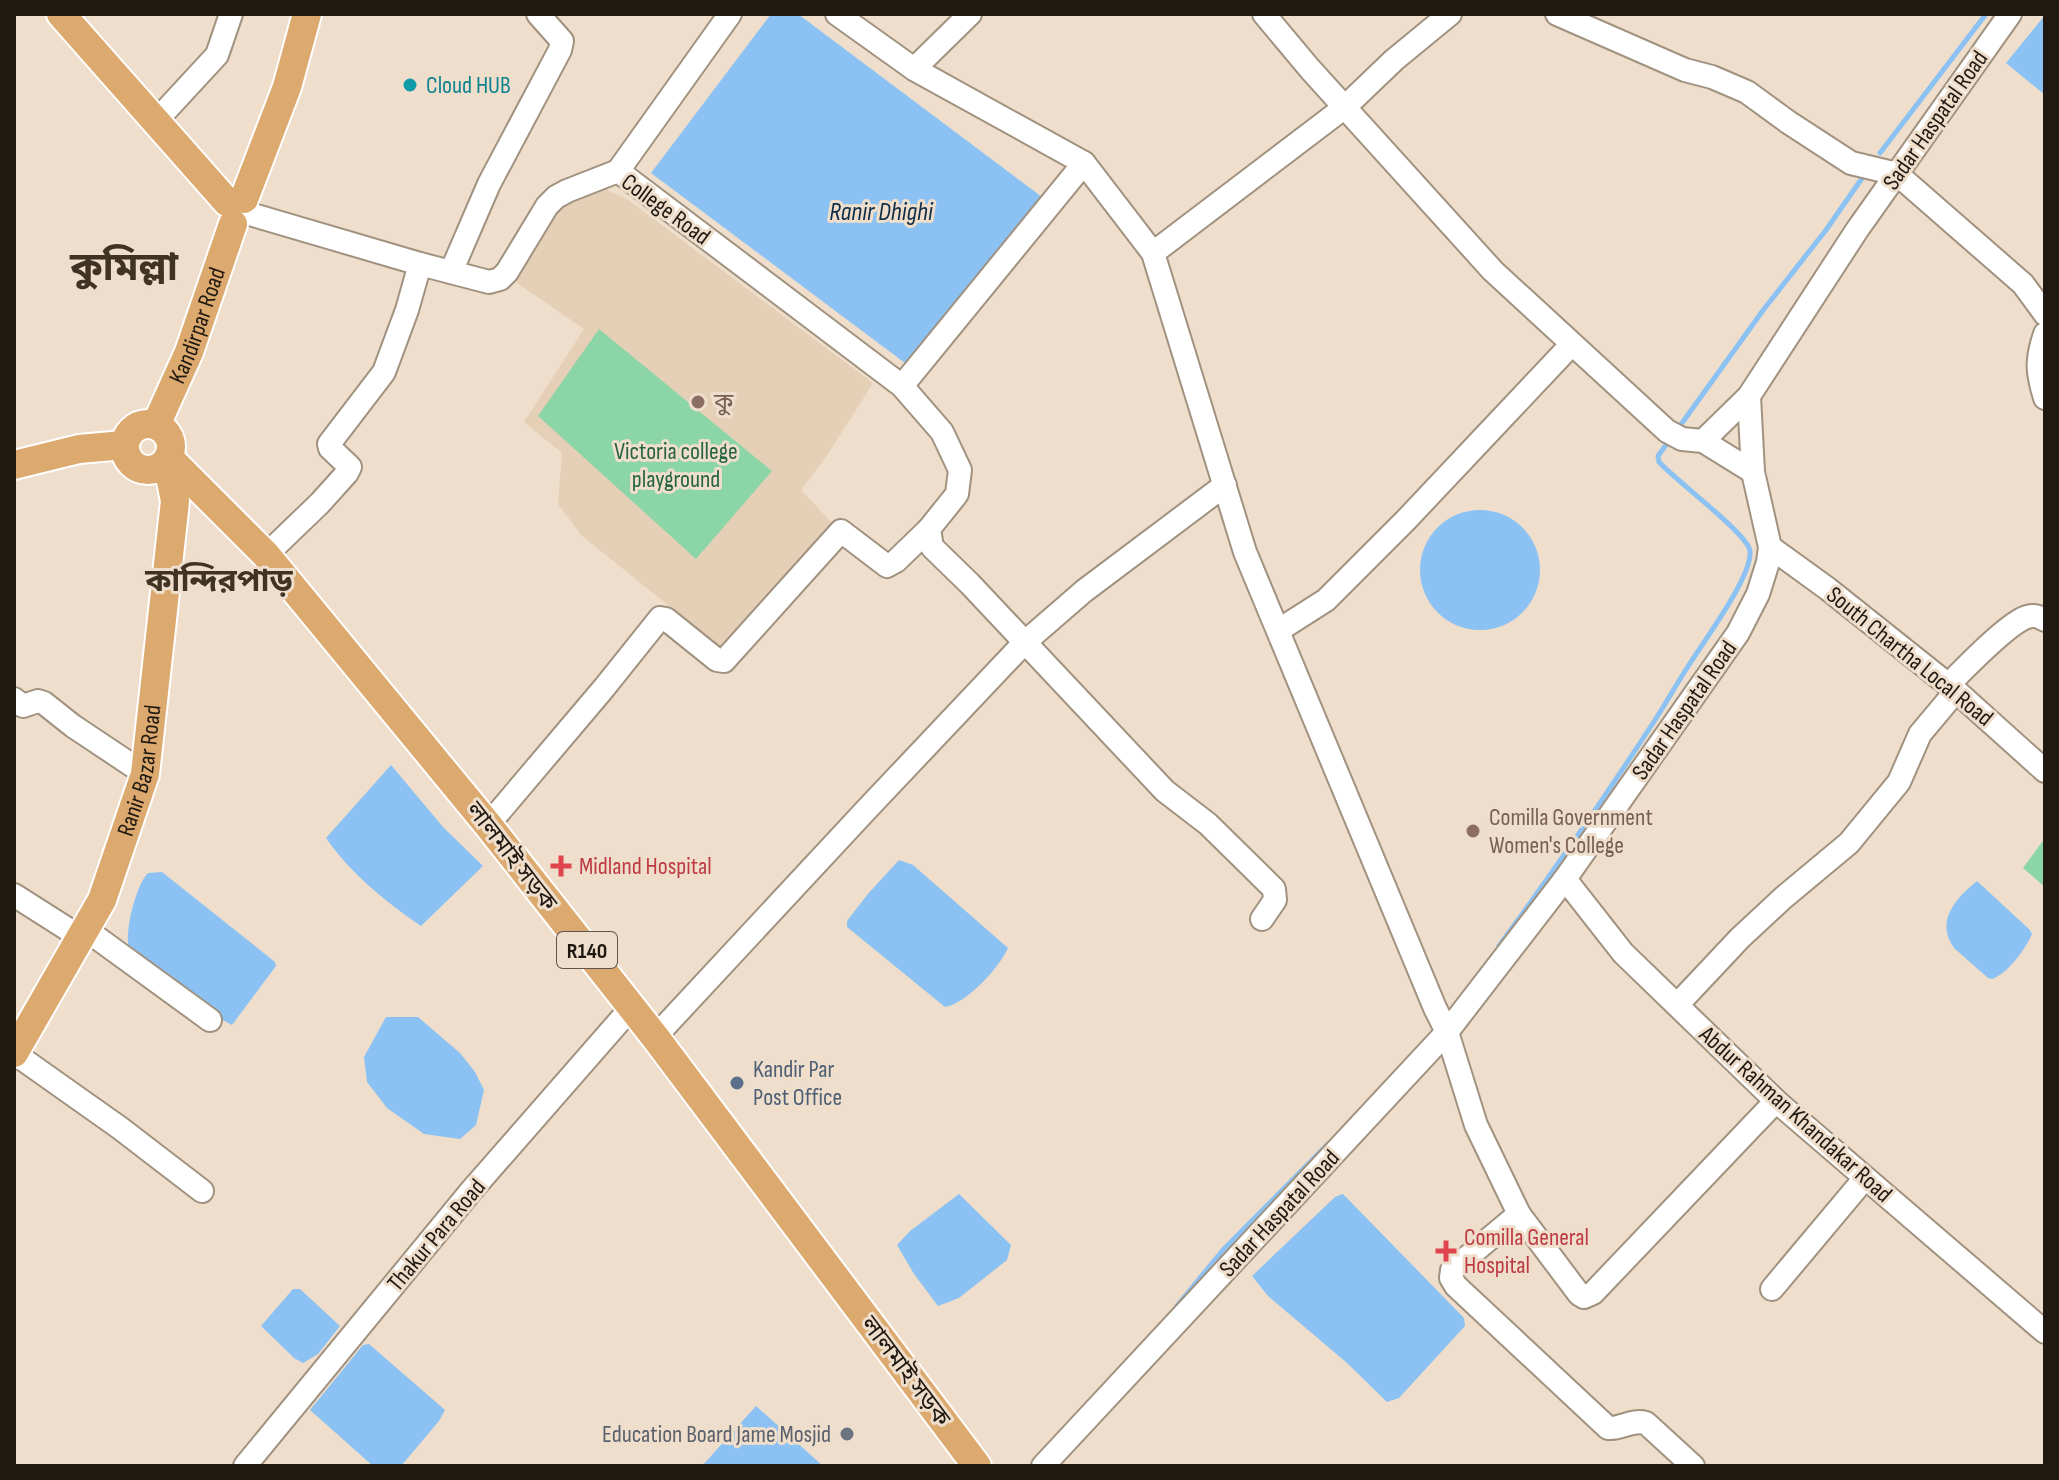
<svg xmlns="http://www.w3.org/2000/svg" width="2059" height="1480" viewBox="0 0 2059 1480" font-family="'Sofia Sans Condensed','Noto Sans Bengali',sans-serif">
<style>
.built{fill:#e5d0b7}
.green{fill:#8bd5a6}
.water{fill:#8cc2f3}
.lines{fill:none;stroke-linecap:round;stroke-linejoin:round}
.stream{stroke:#8cc2f3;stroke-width:5}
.minor-casing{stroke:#a19280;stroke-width:26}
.major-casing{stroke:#fff;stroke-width:32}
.minor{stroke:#fff;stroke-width:22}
.major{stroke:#dca96e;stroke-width:28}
.culture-dot{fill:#0f9aa8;stroke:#eedecb;stroke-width:3}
.education-dot{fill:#8d6e63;stroke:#eedecb;stroke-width:3}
.health-dot{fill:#e0444e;stroke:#eedecb;stroke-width:3}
.service-dot{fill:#5c6f8a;stroke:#eedecb;stroke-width:3}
.worship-dot{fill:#6b7280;stroke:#eedecb;stroke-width:3}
.labels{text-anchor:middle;stroke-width:6;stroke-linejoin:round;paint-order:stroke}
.shield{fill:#eedecb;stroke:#5d544a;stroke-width:2}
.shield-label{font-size:22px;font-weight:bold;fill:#1f1912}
.culture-label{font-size:24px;fill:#0d838f;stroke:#eedecb;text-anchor:start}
.street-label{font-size:24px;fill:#1f1912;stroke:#eedecb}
.education-label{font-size:24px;fill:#785e54;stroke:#eedecb;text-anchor:start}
.park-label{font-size:24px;fill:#266341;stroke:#eedecb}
.health-label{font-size:24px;fill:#be3a42;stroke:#eedecb;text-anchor:start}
.service-label{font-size:24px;fill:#4e5e75;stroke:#eedecb;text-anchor:start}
.worship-label{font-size:24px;fill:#5b616d;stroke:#eedecb;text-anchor:end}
.water-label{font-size:26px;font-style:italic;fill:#0f2d45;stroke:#eedecb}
.district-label{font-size:32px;font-weight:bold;fill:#403324;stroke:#eedecb}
.town-label{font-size:40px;font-weight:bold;fill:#403324;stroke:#eedecb}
</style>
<rect width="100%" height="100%" fill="#eedecb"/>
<polygon class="built" points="598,186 627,199 873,383 826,457 801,490 835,526 725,651 582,536 558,504 562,453 524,422 584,329 514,281 555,209"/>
<g class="green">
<polygon points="599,329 772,471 696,559 538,416"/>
<polygon points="2045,838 2045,887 2023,868"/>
</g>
<g class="water">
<polygon points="771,14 798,14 1042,197 913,369 651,173"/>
<polygon points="2045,15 2045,95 2006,63"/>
<circle cx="1480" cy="570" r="60"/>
<path d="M 391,765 L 443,827 L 483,866 L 421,926 C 386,902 350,873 326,838 Z"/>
<path d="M 899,860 L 913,865 L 1008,948 C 999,968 967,1003 945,1007 L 847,927 L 847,921 L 867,895 Z"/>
<path d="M 162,872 L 275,962 L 276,966 L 232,1025 L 217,1017 L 129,948 C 124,932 136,885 148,873 Z"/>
<path d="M 1977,881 L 2030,930 L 2032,934 C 2025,950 2008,973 1992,979 L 1988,978 L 1954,948 C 1935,921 1955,899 1977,881 Z"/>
<polygon points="386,1017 418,1017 460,1053 475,1072 484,1090 476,1125 460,1139 424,1134 387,1108 367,1082 364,1057"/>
<polygon points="959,1194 1011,1245 1007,1260 959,1298 938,1306 914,1274 897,1245 910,1231"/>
<polygon points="1343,1194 1464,1318 1465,1326 1399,1398 1387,1402 1347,1363 1268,1296 1252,1276 1335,1197"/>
<polygon points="293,1289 300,1289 340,1326 318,1354 303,1363 294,1358 261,1326"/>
<polygon points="369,1344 445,1410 439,1421 401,1466 373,1466 310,1410 363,1345"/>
<polygon points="756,1406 823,1466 702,1466"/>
</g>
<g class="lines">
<g class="stream">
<polyline points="1880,153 1986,14"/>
<polyline points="1677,430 1764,309 1826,230 1865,174"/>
<path d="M 1499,946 C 1553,872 1605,797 1655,720 C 1666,703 1676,685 1687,668 C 1701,645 1753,576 1750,551 C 1748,534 1675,480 1659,462 L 1658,456 L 1671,438"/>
<polyline points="1177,1306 1223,1250 1328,1144"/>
</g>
<defs>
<g id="minor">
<polyline points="837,14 914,69"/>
<path d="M 970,14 L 914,69 L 1084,163 L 1153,253 L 1245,552 L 1435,1008 L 1447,1032 L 1476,1125 L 1519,1214 L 1452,1270 L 1451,1278 L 1456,1286 L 1608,1428 C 1622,1429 1632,1419 1646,1423 L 1693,1466"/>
<polyline points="1264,14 1310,69 1493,271 1667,431 1682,439 1703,441 1753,472"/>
<polyline points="1557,14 1685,70 1712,77 1747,92 1788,122 1851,163 1897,174 2023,284 2045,314"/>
<polyline points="156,121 217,55 231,14"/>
<polyline points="618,171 730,14"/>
<polyline points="250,214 420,264 489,282 500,279 507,272 547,206 556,197 567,191 618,171 902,386 942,432 960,470 957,494 929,529 932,547 970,584 1165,791 1208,824 1274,889 1275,900 1262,919"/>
<polyline points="1153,253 1345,107 1394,60 1450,14"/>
<polyline points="451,272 489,184 560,50 562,41 538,14"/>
<path d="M 2045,334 C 2036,360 2037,372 2045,398"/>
<polyline points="902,386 1084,163"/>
<polyline points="1703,441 1749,396 1857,230 2010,14"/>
<polyline points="1770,547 1828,589 1956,691 2045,771"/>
<polyline points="266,555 320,503 347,473 350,467 330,448 329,444 384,372 407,310 420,264"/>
<polyline points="1279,630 1326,600 1406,520 1572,344"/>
<path d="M 1948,685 C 1964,669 2008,623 2027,617 C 2034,615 2038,616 2045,620"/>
<polyline points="14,699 23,706 38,701 44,703 73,726 145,774"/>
<polyline points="488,825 604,688 660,618 666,619 717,660 724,661 841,531 887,566 896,561 929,529"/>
<polyline points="1565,879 1623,953 1776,1101 2045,1332"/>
<polyline points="14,895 80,937"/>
<polyline points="85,929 210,1020"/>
<polyline points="1677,1005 1740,938 1783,898 1849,843 1899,782 1920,734 1956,691"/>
<polyline points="655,1037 867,809 1024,643 1084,591 1225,485"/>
<polyline points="14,1053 120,1128 202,1191"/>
<polyline points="1519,1214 1579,1294 1584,1297 1593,1293 1776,1101"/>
<polyline points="1772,1289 1865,1178"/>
<polyline points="245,1466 471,1191 631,1008"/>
<polyline points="1043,1466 1447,1032 1565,879 1738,633 1758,594 1768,562 1770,547 1753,472 1749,396"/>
</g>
<g id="major">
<polyline points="61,14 227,202"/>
<polyline points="244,199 287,87 307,14"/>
<circle cx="148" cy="447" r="23"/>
<path id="s1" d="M 156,425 L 189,352 L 233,224"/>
<polyline points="169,458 266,555 488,825 655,1037 977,1466"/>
<polyline points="14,465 79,449 124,445"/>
<path id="s2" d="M 14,1053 L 102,900 L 145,774 L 175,501 L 167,461"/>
</g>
</defs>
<use href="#minor" class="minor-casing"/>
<use href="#major" class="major-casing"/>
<use href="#minor" class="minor"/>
<use href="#major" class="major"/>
</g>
<circle class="culture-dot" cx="410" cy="85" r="8"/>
<g class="education-dot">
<circle cx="698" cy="402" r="8"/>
<circle cx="1473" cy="831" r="8"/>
</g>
<g class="health-dot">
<path d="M557 854h8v8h8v8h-8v8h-8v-8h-8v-8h8z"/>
<path d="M1442 1239h8v8h8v8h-8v8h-8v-8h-8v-8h8z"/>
</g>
<circle class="service-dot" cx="737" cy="1083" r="8"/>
<circle class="worship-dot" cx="847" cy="1434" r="8"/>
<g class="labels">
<rect class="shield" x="557" y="932" width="60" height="36" rx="6"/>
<g class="shield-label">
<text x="587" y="958">R140</text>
</g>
<g class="culture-label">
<text x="426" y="93">Cloud HUB</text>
</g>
<g class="street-label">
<text transform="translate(1935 120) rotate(-55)" y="8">Sadar Haspatal Road</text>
<text transform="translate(666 209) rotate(36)" y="8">College Road</text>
<text dy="8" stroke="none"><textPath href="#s1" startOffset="108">Kandirpar Road</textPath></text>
<text transform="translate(1910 656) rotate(39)" y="8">South Chartha Local Road</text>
<text transform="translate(1684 710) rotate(-55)" y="8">Sadar Haspatal Road</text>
<text dy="8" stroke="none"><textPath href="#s2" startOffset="312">Ranir Bazar Road</textPath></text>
<text transform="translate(512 856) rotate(52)" y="8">লালমাই সড়ক</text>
<text transform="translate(1796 1114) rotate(42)" y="8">Abdur Rahman Khandakar Road</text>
<text transform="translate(1279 1213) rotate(-47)" y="8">Sadar Haspatal Road</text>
<text transform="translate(436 1235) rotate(-50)" y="8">Thakur Para Road</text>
<text transform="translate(906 1371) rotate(53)" y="8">লালমাই সড়ক</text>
</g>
<g class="education-label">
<text x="714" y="410">কু</text>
<text x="1489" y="825">Comilla Government<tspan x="1489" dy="28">Women's College</tspan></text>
</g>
<g class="park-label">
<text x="676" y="459">Victoria college<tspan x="676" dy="28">playground</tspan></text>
</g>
<g class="health-label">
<text x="579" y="874">Midland Hospital</text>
<text x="1464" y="1245">Comilla General<tspan x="1464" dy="28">Hospital</tspan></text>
</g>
<g class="service-label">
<text x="753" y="1077">Kandir Par<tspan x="753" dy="28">Post Office</tspan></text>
</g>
<g class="worship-label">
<text x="831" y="1442">Education Board Jame Mosjid</text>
</g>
<g class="water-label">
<text x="881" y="220">Ranir Dhighi</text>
</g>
<g class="district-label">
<text x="219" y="591">কান্দিরপাড়</text>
</g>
<g class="town-label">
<text x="124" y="280">কুমিল্লা</text>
</g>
</g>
<rect width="2059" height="1480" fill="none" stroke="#1f1912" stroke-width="32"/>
</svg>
